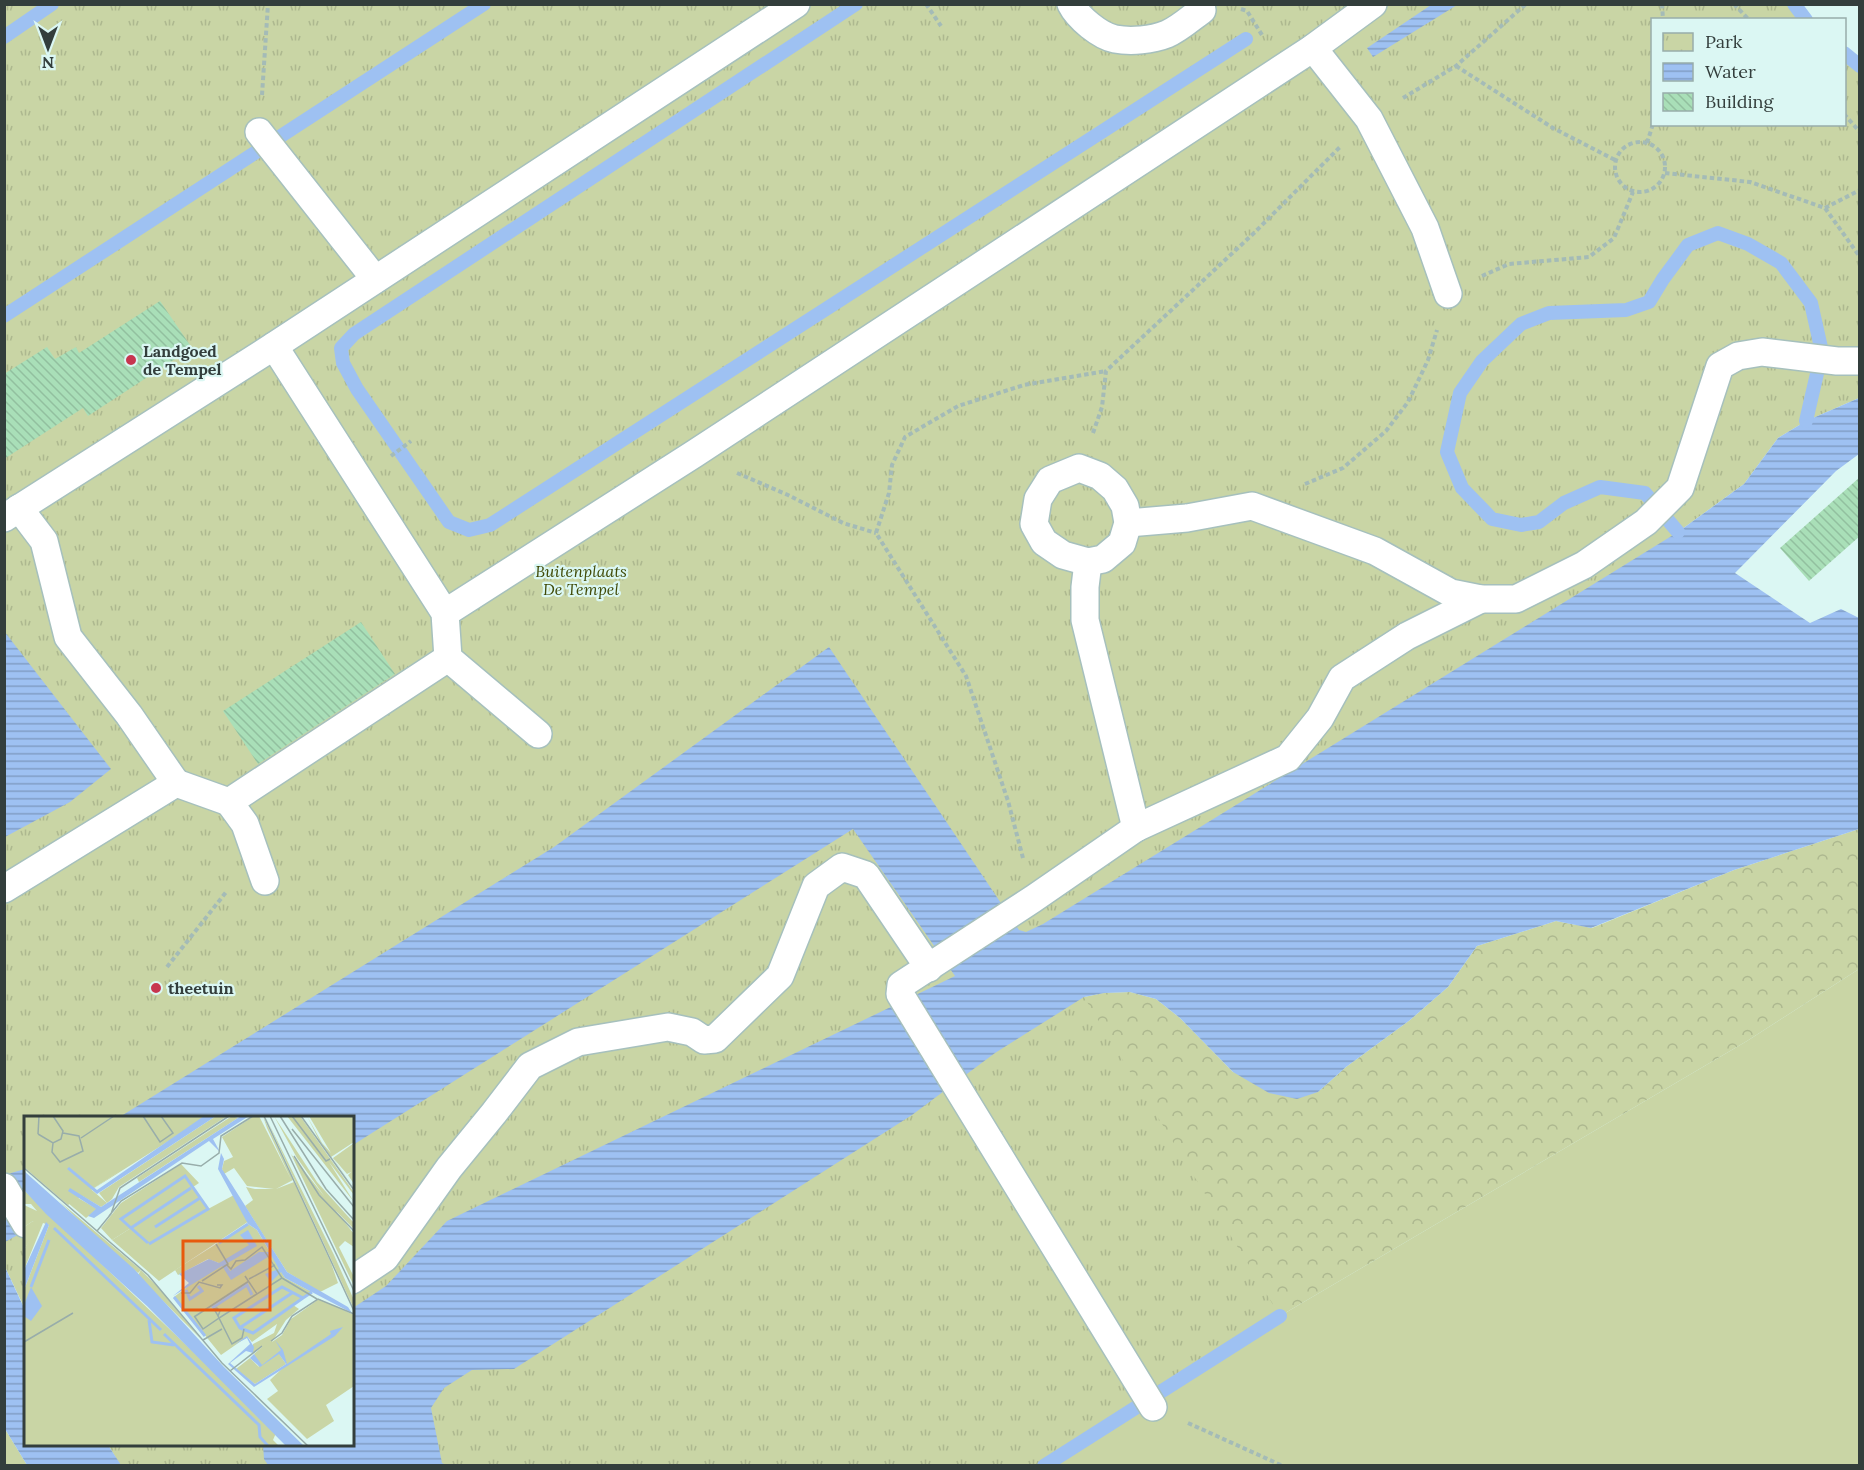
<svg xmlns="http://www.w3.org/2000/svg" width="1864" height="1470" viewBox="0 0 1864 1470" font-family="Lora,serif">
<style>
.green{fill:#c9d5a5}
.forest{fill:url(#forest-crowns)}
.park{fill:url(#park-tufts)}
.water{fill:url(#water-rules)}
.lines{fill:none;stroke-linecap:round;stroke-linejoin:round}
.stream{stroke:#9ec1f2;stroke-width:14}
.building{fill:url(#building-back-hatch)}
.service-casing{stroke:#a6c0bd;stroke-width:30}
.path{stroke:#a4bbb7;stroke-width:4;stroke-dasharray:4.5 3;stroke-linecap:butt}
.service{stroke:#fff;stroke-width:27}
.poi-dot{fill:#c7364f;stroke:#dbf7f3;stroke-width:2}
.labels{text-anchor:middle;stroke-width:4.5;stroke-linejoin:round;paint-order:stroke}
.poi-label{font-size:16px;font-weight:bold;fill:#333e3c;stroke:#dbf7f3;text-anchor:start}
.park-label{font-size:16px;font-style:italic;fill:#404a06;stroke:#dbf7f3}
.inset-river{fill:none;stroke:#9ec1f2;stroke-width:3}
.inset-road{fill:none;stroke:#98adaa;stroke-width:1.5}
.view{fill:#e8590c;fill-opacity:0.15;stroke:#e8590c;stroke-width:3}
.inset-edge{fill:none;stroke:#333e3c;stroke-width:3}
</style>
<defs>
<pattern id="forest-crowns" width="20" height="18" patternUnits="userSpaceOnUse" patternTransform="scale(1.5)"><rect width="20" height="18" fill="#c9d5a5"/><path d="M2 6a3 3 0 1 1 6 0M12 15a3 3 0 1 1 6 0" fill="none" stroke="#adb88f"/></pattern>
<pattern id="park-tufts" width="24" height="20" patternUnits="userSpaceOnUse" patternTransform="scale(1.5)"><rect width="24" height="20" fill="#c9d5a5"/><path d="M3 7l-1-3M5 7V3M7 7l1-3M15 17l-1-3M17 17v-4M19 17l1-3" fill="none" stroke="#adb88f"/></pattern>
<pattern id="water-rules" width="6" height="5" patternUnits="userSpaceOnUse" patternTransform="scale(1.5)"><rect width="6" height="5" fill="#9ec1f2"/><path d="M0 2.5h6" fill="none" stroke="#819ec5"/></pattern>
<pattern id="building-back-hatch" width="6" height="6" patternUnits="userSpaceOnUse" patternTransform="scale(1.5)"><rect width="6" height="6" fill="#a9dfb8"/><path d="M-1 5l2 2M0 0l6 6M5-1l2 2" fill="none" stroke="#92c09f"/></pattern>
</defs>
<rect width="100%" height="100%" fill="#dbf7f3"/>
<g class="green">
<polygon points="1859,969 1859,1465 1044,1466 1280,1316 1747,1041"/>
<polygon points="4,1429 5,1429 27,1465 5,1465"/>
</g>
<polygon class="forest" points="1859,829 1859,969 1747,1041 1280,1316 1044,1465 1084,997 1104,993 1130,992 1156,999 1180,1018 1233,1072 1318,1092 1346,1067 1410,1020 1448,987 1477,946 1556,921 1592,928 1734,870"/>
<polygon class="park" points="1794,4 1806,19 1652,20 1652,124 1844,124 1845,53 1859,66 1859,398 1806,421 1778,438 1744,484 1678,532 1084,997 1280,1316 1044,1465 121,1466 108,1445 352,1444 352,1118 26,1118 25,1310 23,1305 5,1267 5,5"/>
<g class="water">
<polygon points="1431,5 1457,5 1373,57 1367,48"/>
<polygon points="1859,398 1859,454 1836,471 1735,573 1810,623 1841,609 1859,618 1859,829 1734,870 1591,928 1556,921 1477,946 1448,987 1410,1020 1346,1067 1318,1092 1297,1099 1269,1093 1233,1072 1180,1018 1156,999 1130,992 1104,993 1084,997 995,1053 912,1115 514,1369 472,1370 444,1388 431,1408 442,1463 446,1465 268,1465 264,1459 263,1445 352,1444 353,1308 386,1286 447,1221 955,976 853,829 353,1145 352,1118 118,1118 554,847 829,647 1019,930 1026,932 1043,924 1678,532 1744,484 1778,438 1806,421"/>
<polygon points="4,631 111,769 70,802 5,837"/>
<polygon points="25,1169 25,1231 5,1242 4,1175"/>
<polygon points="5,1267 25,1310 26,1444 108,1445 121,1465 27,1465 5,1429"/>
</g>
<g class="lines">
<g class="stream">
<polyline points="856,4 354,334 341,348 343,363 357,389 449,522 469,530 490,525 1246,39"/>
<polyline points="1794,4 1806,20"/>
<polyline points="4,37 52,4"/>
<polyline points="1844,53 1860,66"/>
<polyline points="4,316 484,4"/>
<polyline points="1678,532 1645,493 1600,487 1564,503 1539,522 1521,525 1492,519 1462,488 1447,452 1460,393 1482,361 1521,324 1549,313 1626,310 1649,302 1663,279 1688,245 1718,233 1748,244 1781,263 1811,303 1822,352 1806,421"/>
<polyline points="1044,1466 1280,1316"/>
</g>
</g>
<g class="building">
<polygon points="160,301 192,348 88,416 83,408 4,459 4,374 47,347 55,359 76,347 79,353"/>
<polygon points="1860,477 1860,536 1809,581 1780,548"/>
<polygon points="361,622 395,674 258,764 223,711"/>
</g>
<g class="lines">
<defs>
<g id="service">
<path d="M 1071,4 C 1078,18 1100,36 1115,39 C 1131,42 1152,40 1167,34 C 1179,29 1191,18 1202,10 L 1198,4"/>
<polyline points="1313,48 1369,119 1425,228 1448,294"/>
<polyline points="259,132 375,279"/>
<polyline points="274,346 445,613 448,658 538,734"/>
<polygon points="1079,468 1100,476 1115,489 1125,506 1128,523 1122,543 1103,559 1088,562 1063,555 1044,542 1034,524 1038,499 1050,480"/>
<polyline points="19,508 44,541 68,637 129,715 176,783"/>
<polyline points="4,518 274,346 796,4"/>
<polyline points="1128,523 1187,518 1252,506 1375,551 1451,593 1481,599 1516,599 1584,565 1646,522 1680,488 1720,366 1738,356 1762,352 1837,361 1860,361"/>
<polyline points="1088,562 1085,587 1085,620 1136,828"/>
<polyline points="445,613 694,454 1313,48 1373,4"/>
<polyline points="229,802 245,824 265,881"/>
<polyline points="4,889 176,783 229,802 448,658"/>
<polyline points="4,1187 26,1224"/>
<polyline points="352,1280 385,1258 449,1168 494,1113 530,1066 578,1042 668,1027 692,1032 704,1040 715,1039 780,976 816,886 842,867 866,875 929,968"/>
<polyline points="1153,1407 900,994 901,985 1033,899 1136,828 1288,758 1320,718 1342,678 1407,636 1481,599"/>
</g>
</defs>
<use href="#service" class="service-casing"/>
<g class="path">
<polyline points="926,4 941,26"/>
<polyline points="1662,4 1663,20"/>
<polyline points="1734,4 1749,20"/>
<polyline points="1241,9 1247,11 1262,35"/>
<polyline points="1456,66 1553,128 1615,160"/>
<polyline points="262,95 268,4"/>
<polyline points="1403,98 1456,66 1526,4"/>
<polyline points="1844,114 1860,132"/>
<circle cx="1640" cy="167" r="25"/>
<polyline points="1647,143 1653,124"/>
<polyline points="1665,173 1750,182 1825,208 1860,257"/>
<polyline points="1825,208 1860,190"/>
<polyline points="1482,276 1509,264 1589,257 1614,238 1633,192"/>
<polyline points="1093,433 1102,407 1106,371 1254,233 1340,147"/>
<polyline points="391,456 411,441"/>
<polyline points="737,473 788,495 843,523 876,533"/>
<polyline points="1305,484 1343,468 1386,431 1408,402 1428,360 1437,330"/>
<polyline points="1023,858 1008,801 966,676 876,533 889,493 892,465 905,437 958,406 1024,385 1106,371"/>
<polyline points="167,967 227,891"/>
<polyline points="1188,1423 1283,1466"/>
</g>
<use href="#service" class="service"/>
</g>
<g class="poi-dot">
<circle cx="131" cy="360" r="6"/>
<circle cx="156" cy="988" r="6"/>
</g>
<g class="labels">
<g class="poi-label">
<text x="143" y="357">Landgoed<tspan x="143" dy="18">de Tempel</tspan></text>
<text x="168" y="994">theetuin</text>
</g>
<g class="park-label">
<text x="581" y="577">Buitenplaats<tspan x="581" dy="18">De Tempel</tspan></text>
</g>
</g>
<g transform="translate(24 1116)">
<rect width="330" height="330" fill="#dbf7f3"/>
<path d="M 208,0 L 214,2 L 115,66 L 113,62 ZM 230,0 L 235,0 L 267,63 L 243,12 L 239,0 L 269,64 L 252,73 L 270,66 L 307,147 L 314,167 L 296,176 L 263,156 L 221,90 L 229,84 L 222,71 L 231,73 L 250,73 L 223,70 L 210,52 L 200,58 L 198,53 L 200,45 L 209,41 L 198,21 ZM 241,0 L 310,139 L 330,184 L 330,193 ZM 250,0 L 293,66 L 330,107 L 330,113 L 308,91 L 273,42 ZM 263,0 L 276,0 L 329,75 L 330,79 L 305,46 L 330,86 ZM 283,0 L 298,27 L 307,37 L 285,0 L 330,0 L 330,26 L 307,41 L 295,24 ZM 330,27 L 330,68 L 324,59 L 327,56 L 323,58 L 310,43 L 330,73 L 309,42 ZM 267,38 L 330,118 L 330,131 L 321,125 L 315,131 L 330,161 L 330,170 ZM 157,48 L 175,67 L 169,71 L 184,93 L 210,79 L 225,105 L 135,165 L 88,124 L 107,112 L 97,103 L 97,87 ZM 48,57 L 83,87 L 77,91 L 45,72 L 44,76 L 73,93 L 62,102 L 26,72 ZM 0,74 L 224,288 L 252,317 L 249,324 L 255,330 L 0,330 L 0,174 L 25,109 L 19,107 L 0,154 L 0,134 L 11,114 L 9,105 L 0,111 L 0,89 L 13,95 L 7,88 L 0,88 ZM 35,85 L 117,154 L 114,157 L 82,131 ZM 295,183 L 330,199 L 330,270 L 302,289 L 310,305 L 283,323 L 243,283 L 254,275 L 246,264 L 263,248 L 255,238 L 262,248 L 231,268 L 212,253 L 226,242 L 235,251 L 230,238 L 239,230 L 229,237 L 229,228 L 250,217 L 253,208 L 228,226 L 223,220 L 269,189 L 275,193 L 262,204 L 248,226 L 258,219 L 267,203 Z" fill="#c9d5a5"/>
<path d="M 175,0 L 181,2 L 69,73 ZM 192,0 L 203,0 L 95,71 L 88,83 L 83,87 L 75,77 ZM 97,87 L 97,103 L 107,112 L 88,124 L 77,112 ZM 9,105 L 14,111 L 0,134 L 0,111 ZM 224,108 L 195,147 L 184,143 L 154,159 L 151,154 ZM 117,154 L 132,169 L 177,223 L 119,165 L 114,159 Z" fill="#c9d5a5"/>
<path d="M 0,0 L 180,0 L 44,89 L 0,51 Z" fill="#c9d5a5"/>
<path d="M 224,108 L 233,114 L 261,162 L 288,176 L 197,239 L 150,181 L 195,147 L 186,133 Z" fill="#c9d5a5"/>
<path d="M 180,0 L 192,0 L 73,78 L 43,53 L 45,51 L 73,74 ZM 217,0 L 225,0 L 189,23 L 196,36 L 185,25 L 70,102 L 64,100 L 72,93 L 44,75 L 46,72 L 77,91 ZM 197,37 L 200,43 L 198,53 L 263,156 L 324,191 L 328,197 L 261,162 L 257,156 L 247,166 L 241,158 L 255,153 L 247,139 L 207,164 L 198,150 L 149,180 L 165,167 L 155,158 L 185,143 L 195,147 L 225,129 L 216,119 L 224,114 L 233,130 L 202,148 L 206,155 L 235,136 L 246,136 L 233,114 L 224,108 L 194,53 ZM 0,55 L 110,153 L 200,251 L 280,330 L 262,330 L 123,190 L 22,98 L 0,74 ZM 22,106 L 25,109 L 0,174 L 0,154 ZM 7,171 L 18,190 L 7,205 L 0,200 L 0,189 ZM 319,211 L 311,220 L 230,271 L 204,248 L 226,228 L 223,222 L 210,229 L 223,220 L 230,231 L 229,237 L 222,235 L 206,247 L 231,268 L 262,248 L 255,238 L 236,251 L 226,242 L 230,238 L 238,249 L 257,234 L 251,224 L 259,234 L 263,248 L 307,218 L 306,215 Z" fill="#9ec1f2"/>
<path class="inset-river" d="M 131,111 L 176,82M 30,112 L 137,214M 107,112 L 97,103 L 161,60 L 184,93 L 125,128M 124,127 L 107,112 L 167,72M 195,127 L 224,108M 7,171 L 25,124M 162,174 L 166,183 L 178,175 L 174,170M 150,181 L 181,220M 279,182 L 258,171 L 210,202 L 216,212 L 229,217 L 279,182 L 288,176M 188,192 L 223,169 L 228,179M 125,204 L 128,226 L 150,229M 217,211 L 268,177M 140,218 L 235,309 L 236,321 L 244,330"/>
<path class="inset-road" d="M 119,0 L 136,26 L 149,17 L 137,0M 240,0 L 330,195M 246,0 L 330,175M 256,0 L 302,73 L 330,104M 268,0 L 302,45 L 306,43M 277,0 L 330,74M 268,13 L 330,91M 14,18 L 29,27 L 37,23 L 39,15 L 29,0M 14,18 L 15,0M 57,22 L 90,0M 29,27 L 28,36 L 36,46 L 59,35 L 55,20 L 39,17M 270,40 L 295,79 L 330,115M 0,52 L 124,159 L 198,247 L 284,330M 85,100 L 97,85 L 158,47 L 177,50 L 195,37 L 197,20 L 229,0M 73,115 L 87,98 L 96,72 L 205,0M 203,149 L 207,153 L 212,145 L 221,144 L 238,131 L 258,162 L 195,202 L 208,228 L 218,222 L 220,213M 221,160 L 233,178M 258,162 L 293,183M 225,163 L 251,149M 178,165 L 204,148 L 192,128M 157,177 L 166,177 L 175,166 L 196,172 L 198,169 L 193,169M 170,201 L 225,165M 171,201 L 179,213 L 195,202 L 193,198 L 190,193 L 193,192 L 196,195 L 194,200M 179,224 L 198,213M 247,225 L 258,217 L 268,200 L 294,183 L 330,198M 0,226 L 49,197M 206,255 L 238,230"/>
<path class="view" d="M 159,125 L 246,125 L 246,194 L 159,194 Z"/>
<rect width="330" height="330" class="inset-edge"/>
</g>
<rect width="1864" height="1470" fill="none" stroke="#333e3c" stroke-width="12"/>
<rect x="1651" y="18" width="195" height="108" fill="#dbf7f3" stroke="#98adaa" stroke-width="1.5"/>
<rect x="1663" y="33" width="30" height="18" fill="url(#park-tufts)" stroke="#98adaa" stroke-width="1.5"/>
<text x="1705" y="48" font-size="18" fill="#333e3c">Park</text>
<rect x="1663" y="63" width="30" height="18" fill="url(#water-rules)" stroke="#98adaa" stroke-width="1.5"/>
<text x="1705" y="78" font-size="18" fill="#333e3c">Water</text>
<rect x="1663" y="93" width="30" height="18" fill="url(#building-back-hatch)" stroke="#98adaa" stroke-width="1.5"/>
<text x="1705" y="108" font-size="18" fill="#333e3c">Building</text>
<g transform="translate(48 48) rotate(180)" stroke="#dbf7f3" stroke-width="4.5" paint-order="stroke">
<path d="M0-4.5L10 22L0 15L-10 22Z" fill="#333e3c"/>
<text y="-9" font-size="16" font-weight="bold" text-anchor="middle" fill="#333e3c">N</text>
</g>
</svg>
